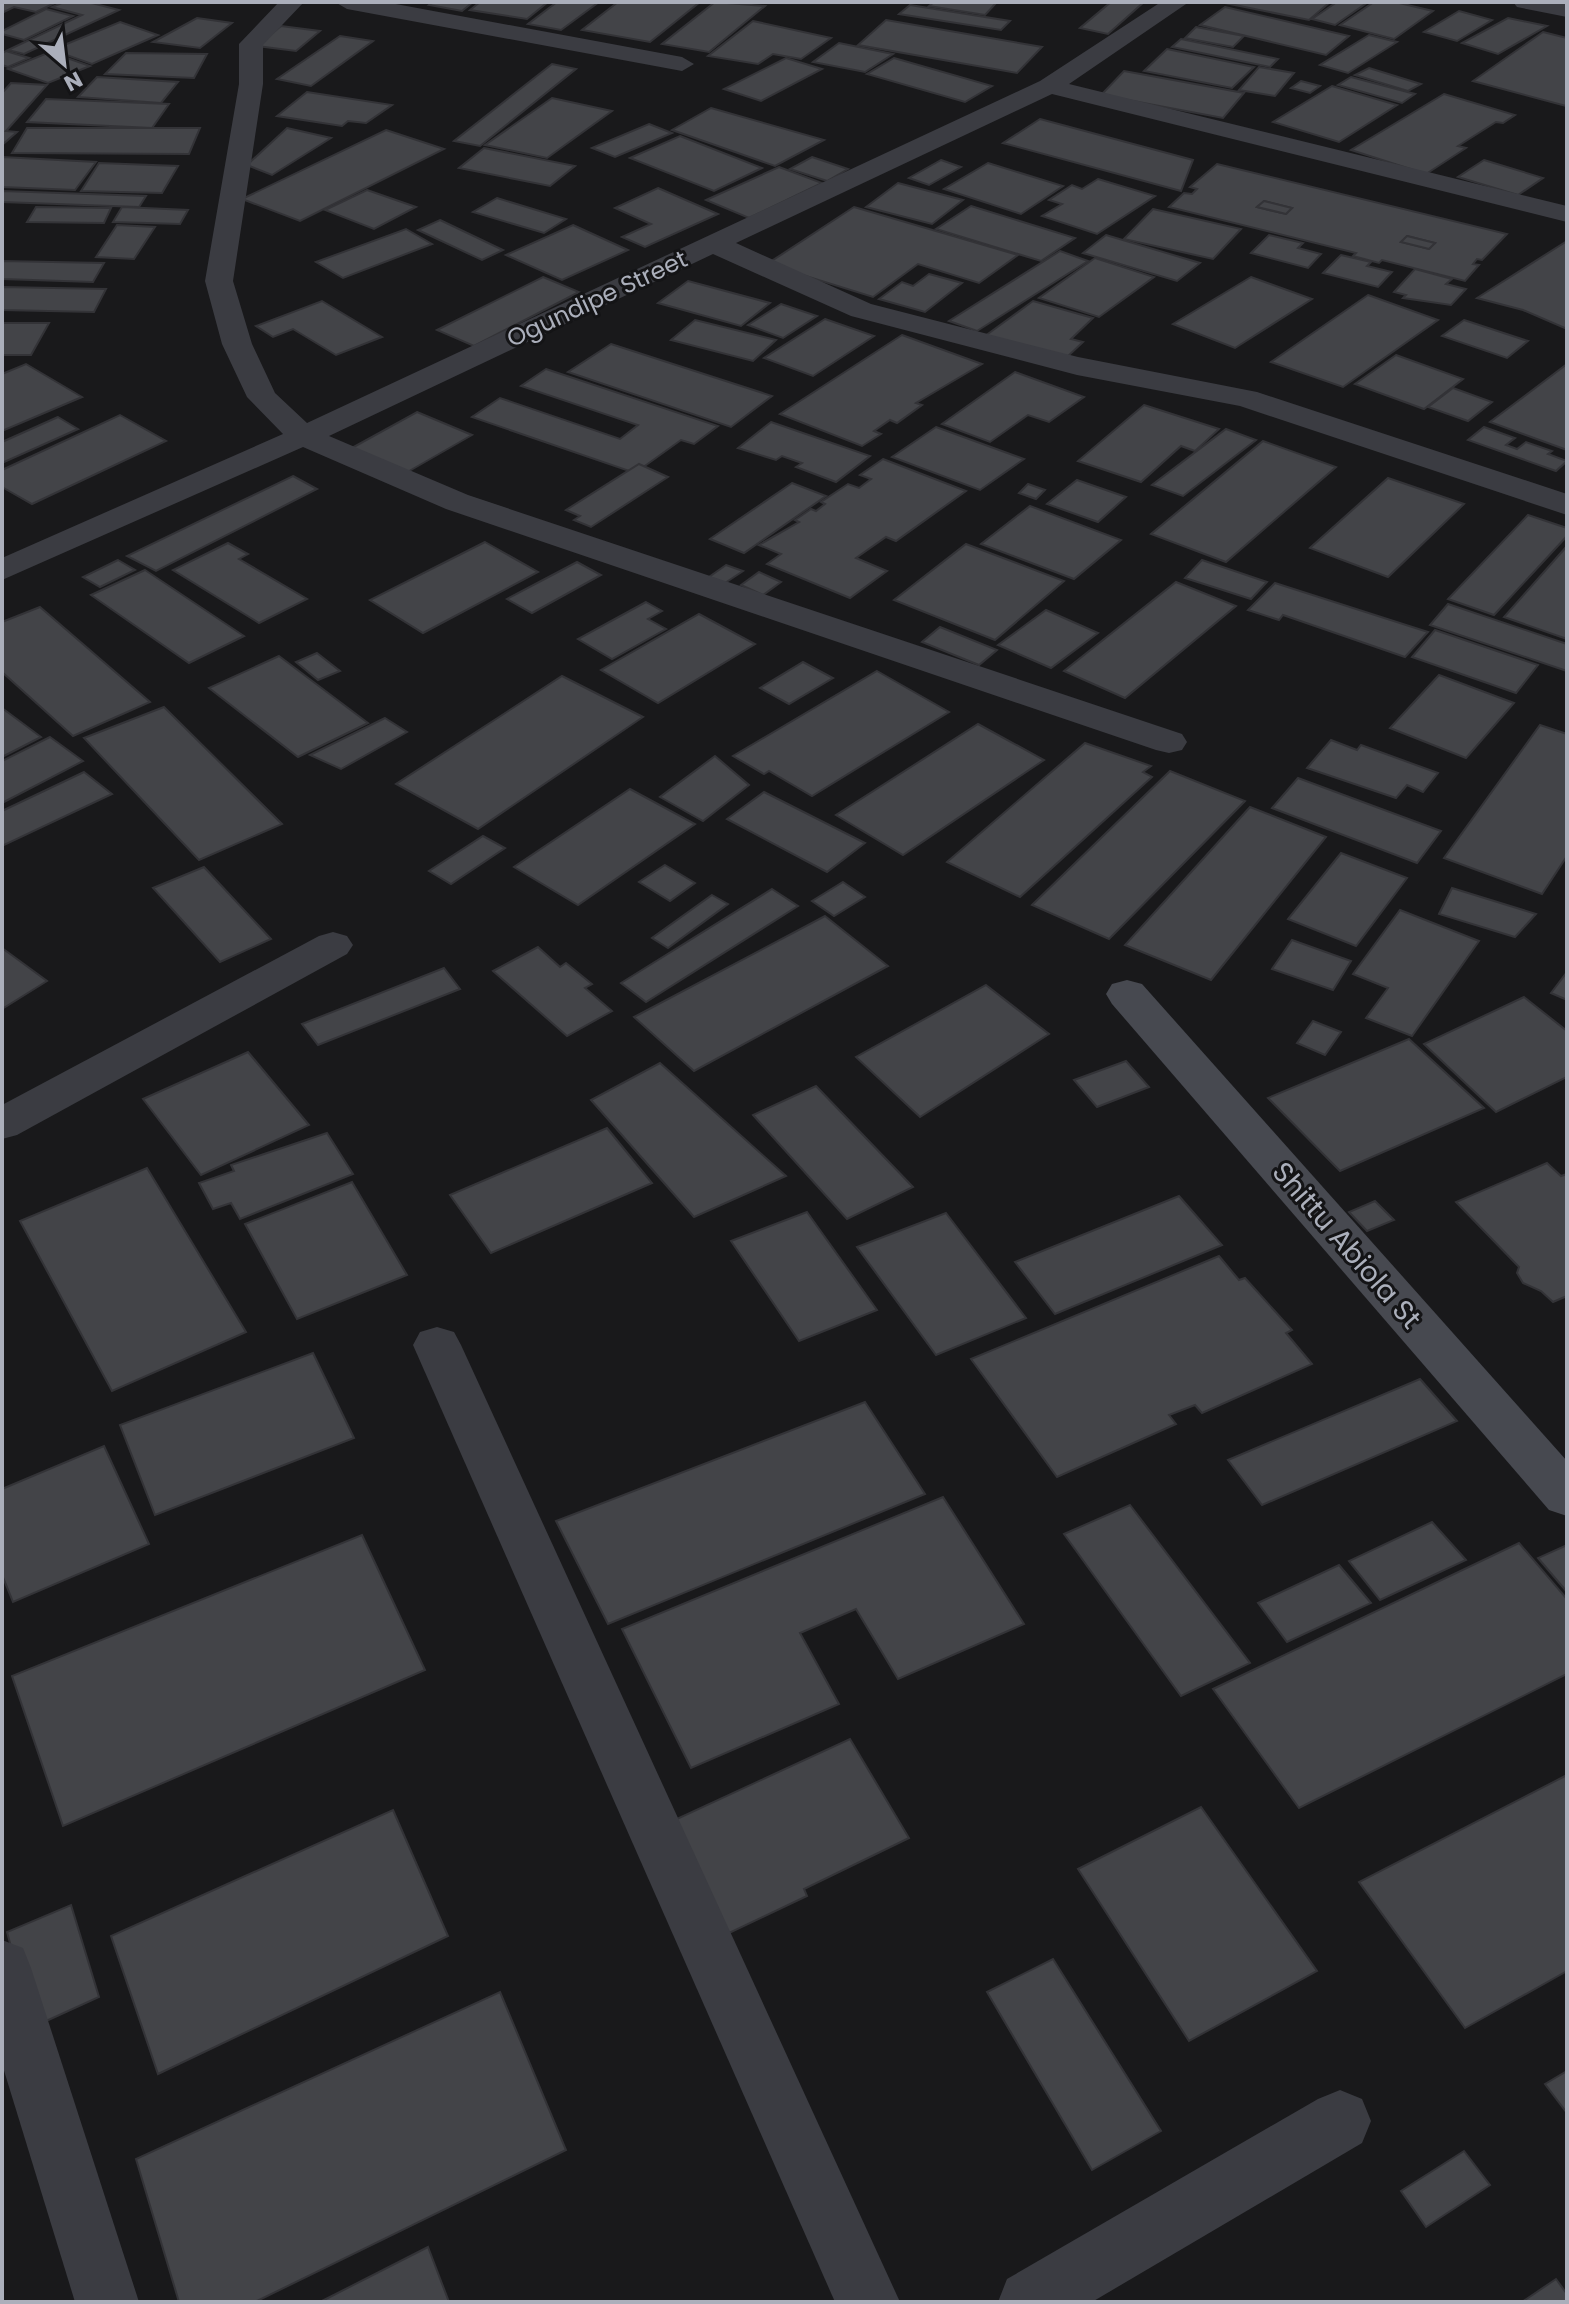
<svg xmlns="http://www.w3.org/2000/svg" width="1569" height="2304" viewBox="0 0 1569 2304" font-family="Poppins,sans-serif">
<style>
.building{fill:#434448;stroke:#333337;stroke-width:2;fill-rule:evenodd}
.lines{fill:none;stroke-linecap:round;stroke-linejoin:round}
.street{fill:#3b3c42;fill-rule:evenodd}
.secondary{fill:#474950;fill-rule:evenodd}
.labels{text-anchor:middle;stroke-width:6;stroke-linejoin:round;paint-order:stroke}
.far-street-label{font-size:24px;fill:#abafbb;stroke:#141416}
.street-label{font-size:28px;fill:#abafbb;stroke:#141416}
</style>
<rect width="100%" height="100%" fill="#19191b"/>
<g class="building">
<polygon points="2,2 57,2 36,12 14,7 2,13"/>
<polygon points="64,2 88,2 119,10 24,54 8,50 82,15 52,7"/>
<polygon points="433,2 473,2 462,11 429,5"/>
<polygon points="480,2 548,2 527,19 470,10"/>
<polygon points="557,2 599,2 561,30 528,24"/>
<polygon points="618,2 700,2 650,42 582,30"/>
<polygon points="715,2 765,6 709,52 662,44"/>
<polygon points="934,2 997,2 985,15 929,6"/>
<polygon points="1111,2 1144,2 1108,34 1080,28"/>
<polygon points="1220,2 1330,2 1309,20"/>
<polygon points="1337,2 1368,2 1335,25 1312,19"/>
<polygon points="1374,2 1395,2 1433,11 1394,39 1340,25"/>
<polygon points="910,5 1010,21 1001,30 899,14"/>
<polygon points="1225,7 1349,36 1326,55 1200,25"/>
<polygon points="46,9 73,16 24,40 2,34 2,31"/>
<polygon points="1459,11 1492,20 1457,41 1424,32"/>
<polygon points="197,18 232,23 200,48 153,42"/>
<polygon points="1508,18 1547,26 1498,54 1462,43"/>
<polygon points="886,20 1042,47 1017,73 858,45"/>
<polygon points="753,21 831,38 801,59 773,54 758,64 708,56"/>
<polygon points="120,22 158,35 92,64 52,50"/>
<polygon points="281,26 320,31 296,51 257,46"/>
<polygon points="1196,27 1244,36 1233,47 1185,38"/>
<polygon points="1543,32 1567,38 1566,106 1473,81"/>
<polygon points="1369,35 1397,42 1348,73 1320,65"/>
<polygon points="340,36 373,41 311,86 277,79"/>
<polygon points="1181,39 1278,59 1270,67 1172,47"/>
<polygon points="839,43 893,54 865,72 813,62"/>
<polygon points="1167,49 1254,67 1232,88 1144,71"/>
<polygon points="6,51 29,58 8,67 2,65 2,53"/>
<polygon points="50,52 90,66 48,83 8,69"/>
<polygon points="126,53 207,54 194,78 105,74"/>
<polygon points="786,58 822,69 761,101 724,89"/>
<polygon points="894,58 992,86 965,102 867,74"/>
<polygon points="552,64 576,69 480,146 454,141"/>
<polygon points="1259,67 1294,73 1275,96 1239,90"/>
<polygon points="1369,68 1421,84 1408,91 1355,75"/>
<polygon points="1124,71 1244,93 1223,118 1101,95"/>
<polygon points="97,77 178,82 161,103 78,97"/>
<polygon points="1351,77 1415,94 1402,103 1338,85"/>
<polygon points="1301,81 1320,86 1310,93 1291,88"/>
<polygon points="11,83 47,85 6,131 17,132 2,145 2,93"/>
<polygon points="1332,86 1397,105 1339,142 1273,122"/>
<polygon points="307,92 392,105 366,123 348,121 342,126 277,116"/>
<polygon points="1444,94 1515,115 1503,123 1496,122 1458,146 1466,148 1426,174 1351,150"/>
<polygon points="552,98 612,111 547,158 485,145"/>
<polygon points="46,99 169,104 152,128 27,122"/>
<polygon points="711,108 824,140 775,166 672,130"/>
<polygon points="1040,119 1193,160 1181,191 1003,143"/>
<polygon points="649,124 672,133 615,157 592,148"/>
<polygon points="27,128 200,128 189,154 12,153"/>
<polygon points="287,128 331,138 272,175 247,165"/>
<polygon points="386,130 444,149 300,221 242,199"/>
<polygon points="680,136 762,168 714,191 630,158"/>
<polygon points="484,148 575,166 550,186 459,168"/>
<polygon points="2,157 96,162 75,190 2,187"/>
<polygon points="812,157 848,169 827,181 790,169"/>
<polygon points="941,160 961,167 929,185 909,178"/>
<polygon points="1484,160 1543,178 1518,195 1458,177"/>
<polygon points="99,163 178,166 162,193 81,191"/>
<polygon points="988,163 1063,186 1021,214 944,189"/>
<path d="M 1217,164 L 1507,234 L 1482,260 L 1477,259 L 1473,264 L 1479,265 L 1465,281 L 1382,260 L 1379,263 L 1353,256 L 1356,253 L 1169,207 L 1184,193 L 1192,194 L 1197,189 L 1190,187 ZM 1264,201 L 1292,208 L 1286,214 L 1257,207 ZM 1407,236 L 1435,243 L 1429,249 L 1401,242 Z"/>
<polygon points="779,167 822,183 749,218 706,200"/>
<polygon points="1098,179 1155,196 1097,234 1042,216 1062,204 1049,200 1072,185 1082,189"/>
<polygon points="898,183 963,200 932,224 866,207"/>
<polygon points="658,188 718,214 645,247 622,237 651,224 615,208"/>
<polygon points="367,190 416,207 374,229 325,210"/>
<polygon points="2,191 146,196 139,207 2,202"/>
<polygon points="497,198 566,219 544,233 473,212"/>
<polygon points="1264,201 1292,208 1286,214 1257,207"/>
<polygon points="971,206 1075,238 1041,261 936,229"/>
<polygon points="36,207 111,208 104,223 27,222"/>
<polygon points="122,207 188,210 180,224 113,222"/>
<polygon points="854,207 1018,255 979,283 918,264 873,297 767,264"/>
<polygon points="1153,209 1241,229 1213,259 1124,239"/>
<polygon points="440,220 503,250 482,260 418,230"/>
<polygon points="117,225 155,227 134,259 96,257"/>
<polygon points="573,225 628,250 562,280 506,255"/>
<polygon points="406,229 432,244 343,278 316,262"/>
<polygon points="1106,235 1200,263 1177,281 1083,253"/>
<polygon points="1269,235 1303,243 1298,248 1321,254 1308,268 1251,253"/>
<polygon points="1407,236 1435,243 1429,249 1401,242"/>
<polygon points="1567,241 1567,329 1523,310 1477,298"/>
<polygon points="1060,251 1088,261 977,331 949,321"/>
<polygon points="1341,255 1371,262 1367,266 1392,272 1378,287 1323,273"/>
<polygon points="1095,258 1154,277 1099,317 1039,298"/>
<polygon points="2,261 104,263 93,282 2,279"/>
<polygon points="1415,269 1452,279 1446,284 1466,289 1451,305 1403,298 1406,295 1394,292"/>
<polygon points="929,274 962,283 925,312 879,299 902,282 913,286"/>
<polygon points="543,277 579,292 474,346 437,330"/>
<polygon points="1251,277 1312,299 1235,348 1173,324"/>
<polygon points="688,281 770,303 741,326 658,303"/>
<polygon points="2,287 106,289 94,312 2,310"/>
<polygon points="1368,295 1438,320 1343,387 1271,362"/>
<polygon points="322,301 382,337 336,355 293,329 273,337 256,326"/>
<polygon points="1033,301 1093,318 1071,339 1083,342 1066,358 985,336"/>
<polygon points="781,304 817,316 783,338 748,325"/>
<polygon points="825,319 874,336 813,376 764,358"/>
<polygon points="695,320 776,340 753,361 671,340"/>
<polygon points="1464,320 1528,341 1507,358 1442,336"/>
<polygon points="2,323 49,323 31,355 2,355"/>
<polygon points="902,335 982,364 916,403 922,405 897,423 890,420 874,431 881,434 862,446 780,414"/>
<polygon points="611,344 772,396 731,427 568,372"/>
<polygon points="1396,355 1463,379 1424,409 1355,384"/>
<polygon points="26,364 82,397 2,431 2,374"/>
<polygon points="1567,364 1567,450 1490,422"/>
<polygon points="546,369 718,426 694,444 681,440 635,473 472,417 500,398 620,439 638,425 521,386"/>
<polygon points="1015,372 1084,397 1049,422 1028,415 990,442 942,424"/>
<polygon points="1453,388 1492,402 1468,421 1428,407"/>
<polygon points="1144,405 1219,429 1195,451 1181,446 1141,482 1078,461"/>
<polygon points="417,412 472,435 404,474 350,449"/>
<polygon points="120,415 166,441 32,504 2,487 2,470"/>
<polygon points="58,417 78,429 2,463 2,442"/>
<polygon points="771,422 870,456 836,482 796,467 802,463 782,456 776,460 738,448"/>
<polygon points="936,427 1024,459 980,490 892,457"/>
<polygon points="1484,427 1515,438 1506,445 1517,449 1526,442 1552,451 1548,454 1567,461 1556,471 1468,440"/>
<polygon points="1226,429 1256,440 1183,496 1152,485"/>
<polygon points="1263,441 1336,467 1226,562 1151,534"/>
<polygon points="883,459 966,491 896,541 886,537 856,558 887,571 850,598 767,564 781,554 759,545 799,522 795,520 811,509 816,511 825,504 821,502 848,484 859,488 871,479 860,475"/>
<polygon points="639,464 668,477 591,527 574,520 580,516 566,510"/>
<polygon points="293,476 317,489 156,571 127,556"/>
<polygon points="1388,478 1464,504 1388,577 1310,548"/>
<polygon points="1077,480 1126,497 1098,522 1047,504"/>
<polygon points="792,483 826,496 744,553 710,539"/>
<polygon points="1028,484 1045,490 1036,499 1019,493"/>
<polygon points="1030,506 1121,540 1074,579 981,544"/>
<polygon points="1528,515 1567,528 1567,536 1494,615 1448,599"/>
<polygon points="485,542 538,572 423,633 370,600"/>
<polygon points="228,543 248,554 239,559 307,599 259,623 173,570"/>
<polygon points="966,544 1064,581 995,640 894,600"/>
<polygon points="1567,546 1567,639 1504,617"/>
<polygon points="118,560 135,570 100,587 83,577"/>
<polygon points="1202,560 1267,582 1251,599 1185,578"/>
<polygon points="577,562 601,575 532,613 507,599"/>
<polygon points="726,565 743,571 725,583 709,577"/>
<polygon points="145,570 244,636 189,663 91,595"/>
<polygon points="759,572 781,582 763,595 741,585"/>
<polygon points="1176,582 1236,606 1125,698 1064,671"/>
<polygon points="1275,583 1428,632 1405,657 1283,615 1279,620 1248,610"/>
<polygon points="646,602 662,611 648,619 666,629 612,659 578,639"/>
<polygon points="1448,604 1567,644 1567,671 1430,625"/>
<polygon points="40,607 150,702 73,736 2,672 2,622"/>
<polygon points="1046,610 1098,633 1051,668 998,645"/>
<polygon points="699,614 755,644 658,703 601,670"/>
<polygon points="940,627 997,650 979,665 922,642"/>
<polygon points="1435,630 1538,665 1516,693 1412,657"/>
<polygon points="317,653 340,671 318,680 296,662"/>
<polygon points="279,656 368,723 298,757 209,688"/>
<polygon points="803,662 833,678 789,704 760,688"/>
<polygon points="877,671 949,712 812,796 769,771 764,774 733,756"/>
<polygon points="1439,675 1514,703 1466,758 1390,728"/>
<polygon points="562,676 643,717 478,829 396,784"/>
<polygon points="164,707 282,824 199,860 84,738"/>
<polygon points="2,708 41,737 2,757"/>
<polygon points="385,718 407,732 341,769 310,755"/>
<polygon points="978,724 1044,760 903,855 836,815"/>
<polygon points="1540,725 1567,734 1567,856 1542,894 1444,858"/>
<polygon points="50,737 83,761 2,803 2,761"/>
<polygon points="1331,740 1357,750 1361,745 1438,773 1423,792 1407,785 1396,798 1307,768"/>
<polygon points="1085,743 1151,766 1143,772 1152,777 1020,897 947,862"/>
<polygon points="715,756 749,785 703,821 660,797"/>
<polygon points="1170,771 1245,801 1109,939 1032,905"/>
<polygon points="84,772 112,794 2,846 2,811"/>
<polygon points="1298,778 1441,831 1417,863 1272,808"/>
<polygon points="630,789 695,824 578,905 514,867"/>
<polygon points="764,792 865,843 827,872 727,819"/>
<polygon points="1250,807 1326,837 1211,980 1125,945"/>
<polygon points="483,836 505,848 451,884 429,871"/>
<polygon points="1341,853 1407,878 1356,946 1288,919"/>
<polygon points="665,865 695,883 670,901 639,882"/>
<polygon points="204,867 271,939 220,962 153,888"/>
<polygon points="843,882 865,897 834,916 812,901"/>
<polygon points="1452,888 1536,914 1515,937 1439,914"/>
<polygon points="772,889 798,906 646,1002 621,983"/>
<polygon points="712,895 728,904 668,948 652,938"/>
<polygon points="1400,910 1479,941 1412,1036 1366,1018 1388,988 1353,974"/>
<polygon points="825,916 888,966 694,1071 634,1017"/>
<polygon points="1292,940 1351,961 1333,990 1272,969"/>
<polygon points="538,947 560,967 566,963 592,984 585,988 612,1011 567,1036 493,971"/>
<polygon points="2,948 47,981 2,1009"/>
<polygon points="444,968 460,989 318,1045 302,1024"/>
<polygon points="1567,972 1567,1000 1551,993"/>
<polygon points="986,985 1049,1034 920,1117 856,1057"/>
<polygon points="1524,997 1567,1031 1567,1077 1496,1112 1424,1044"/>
<polygon points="1313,1021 1341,1032 1325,1055 1297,1043"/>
<polygon points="1409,1039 1484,1108 1340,1171 1268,1098"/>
<polygon points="248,1052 309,1125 201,1175 143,1099"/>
<polygon points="1126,1061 1149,1087 1097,1107 1074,1080"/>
<polygon points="660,1063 786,1176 694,1217 591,1100"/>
<polygon points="816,1086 913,1187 847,1219 753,1115"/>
<polygon points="607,1128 652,1183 491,1253 450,1195"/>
<polygon points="327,1133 353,1174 240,1219 231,1203 213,1209 199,1183 234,1171 231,1165"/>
<polygon points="1547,1163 1561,1176 1567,1174 1567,1296 1553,1302 1541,1291 1523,1283 1517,1273 1519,1267 1456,1202"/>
<polygon points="147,1168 246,1332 112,1391 20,1221"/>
<polygon points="352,1182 407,1275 297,1319 245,1224"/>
<polygon points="1179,1196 1222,1245 1055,1314 1015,1262"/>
<polygon points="1375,1201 1394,1220 1367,1231 1349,1212"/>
<polygon points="807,1212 877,1310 799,1341 731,1241"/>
<polygon points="946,1213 1026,1318 936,1355 857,1247"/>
<polygon points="1219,1256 1239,1280 1245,1278 1292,1330 1286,1333 1312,1364 1202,1413 1195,1405 1169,1415 1176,1424 1057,1477 971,1359"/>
<polygon points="313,1353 354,1438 155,1515 120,1425"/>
<polygon points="1420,1379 1457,1421 1262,1505 1228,1460"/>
<polygon points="865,1402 925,1494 608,1624 556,1521"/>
<polygon points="104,1446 149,1544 13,1602 2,1575 2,1489"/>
<polygon points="943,1497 1024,1624 898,1679 856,1609 800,1633 839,1704 691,1768 622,1629"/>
<polygon points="1130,1505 1250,1663 1181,1696 1064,1534"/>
<polygon points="1432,1522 1466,1560 1380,1600 1349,1561"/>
<polygon points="362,1535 425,1670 63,1826 12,1676"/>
<polygon points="1519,1543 1567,1599 1567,1674 1299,1808 1213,1689"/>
<polygon points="1567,1545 1567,1592 1538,1558"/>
<polygon points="1339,1565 1371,1603 1287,1642 1258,1603"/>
<polygon points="850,1739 909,1838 804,1889 807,1896 725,1935 666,1824"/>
<polygon points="1567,1775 1567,1971 1465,2028 1359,1882"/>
<polygon points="1201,1807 1317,1971 1189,2041 1078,1869"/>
<polygon points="393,1810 448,1936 158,2074 111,1936"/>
<polygon points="71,1905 99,1997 33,2027 7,1932"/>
<polygon points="1053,1959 1161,2131 1092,2170 987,1992"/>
<polygon points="500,1992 566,2150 255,2302 179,2302 136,2159"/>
<polygon points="1567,2071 1567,2113 1545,2084"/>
<polygon points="1464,2151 1490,2185 1426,2227 1401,2191"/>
<polygon points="428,2247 449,2302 320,2302"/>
<polygon points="1556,2279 1567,2294 1567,2302 1522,2302"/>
</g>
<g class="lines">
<g class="street">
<polygon points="279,2 304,2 263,45 263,84 233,281 252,344 275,393 307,423 1040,81 1161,2 1189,2 1069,84 1567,206 1567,222 1052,94 736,243 871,304 1078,357 1257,392 1567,494 1567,515 1240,406 1077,375 851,316 713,254 329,436 468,495 1182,734 1187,742 1182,750 1169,753 1156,750 446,509 303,447 2,580 2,558 283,434 247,397 222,344 205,281 239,84 239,44"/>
<polygon points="335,2 385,2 682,57 694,64 682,71 347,9"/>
<polygon points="1513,2 1567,3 1567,17 1517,7"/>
<polygon points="333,932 347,936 353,945 347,954 17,1135 2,1139 2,1105 319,936"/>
<polygon points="437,1327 454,1332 461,1345 900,2302 835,2302 413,1345 420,1332"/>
<polygon points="2,1940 23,1948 31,1968 139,2302 75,2302 2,2064"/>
<polygon points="1340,2090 1362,2099 1371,2121 1362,2143 1092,2302 998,2302 1007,2279 1318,2099"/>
</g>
<polygon class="secondary" points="1127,980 1142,984 1567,1461 1567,1516 1549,1510 1112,1004 1106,994 1112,984"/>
</g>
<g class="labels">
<g class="far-street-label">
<text transform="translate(597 299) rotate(-25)" y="8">Ogundipe Street</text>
</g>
<g class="street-label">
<text transform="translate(1347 1245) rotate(49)" y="10">Shittu Abiola St</text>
</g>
</g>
<rect width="1569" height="2304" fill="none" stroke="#abafbb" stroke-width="8"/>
<g transform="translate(64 64) rotate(152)" stroke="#141416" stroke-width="6" paint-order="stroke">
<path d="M0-6L14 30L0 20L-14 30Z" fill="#abafbb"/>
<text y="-12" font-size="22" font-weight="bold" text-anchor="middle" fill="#abafbb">N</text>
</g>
</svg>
